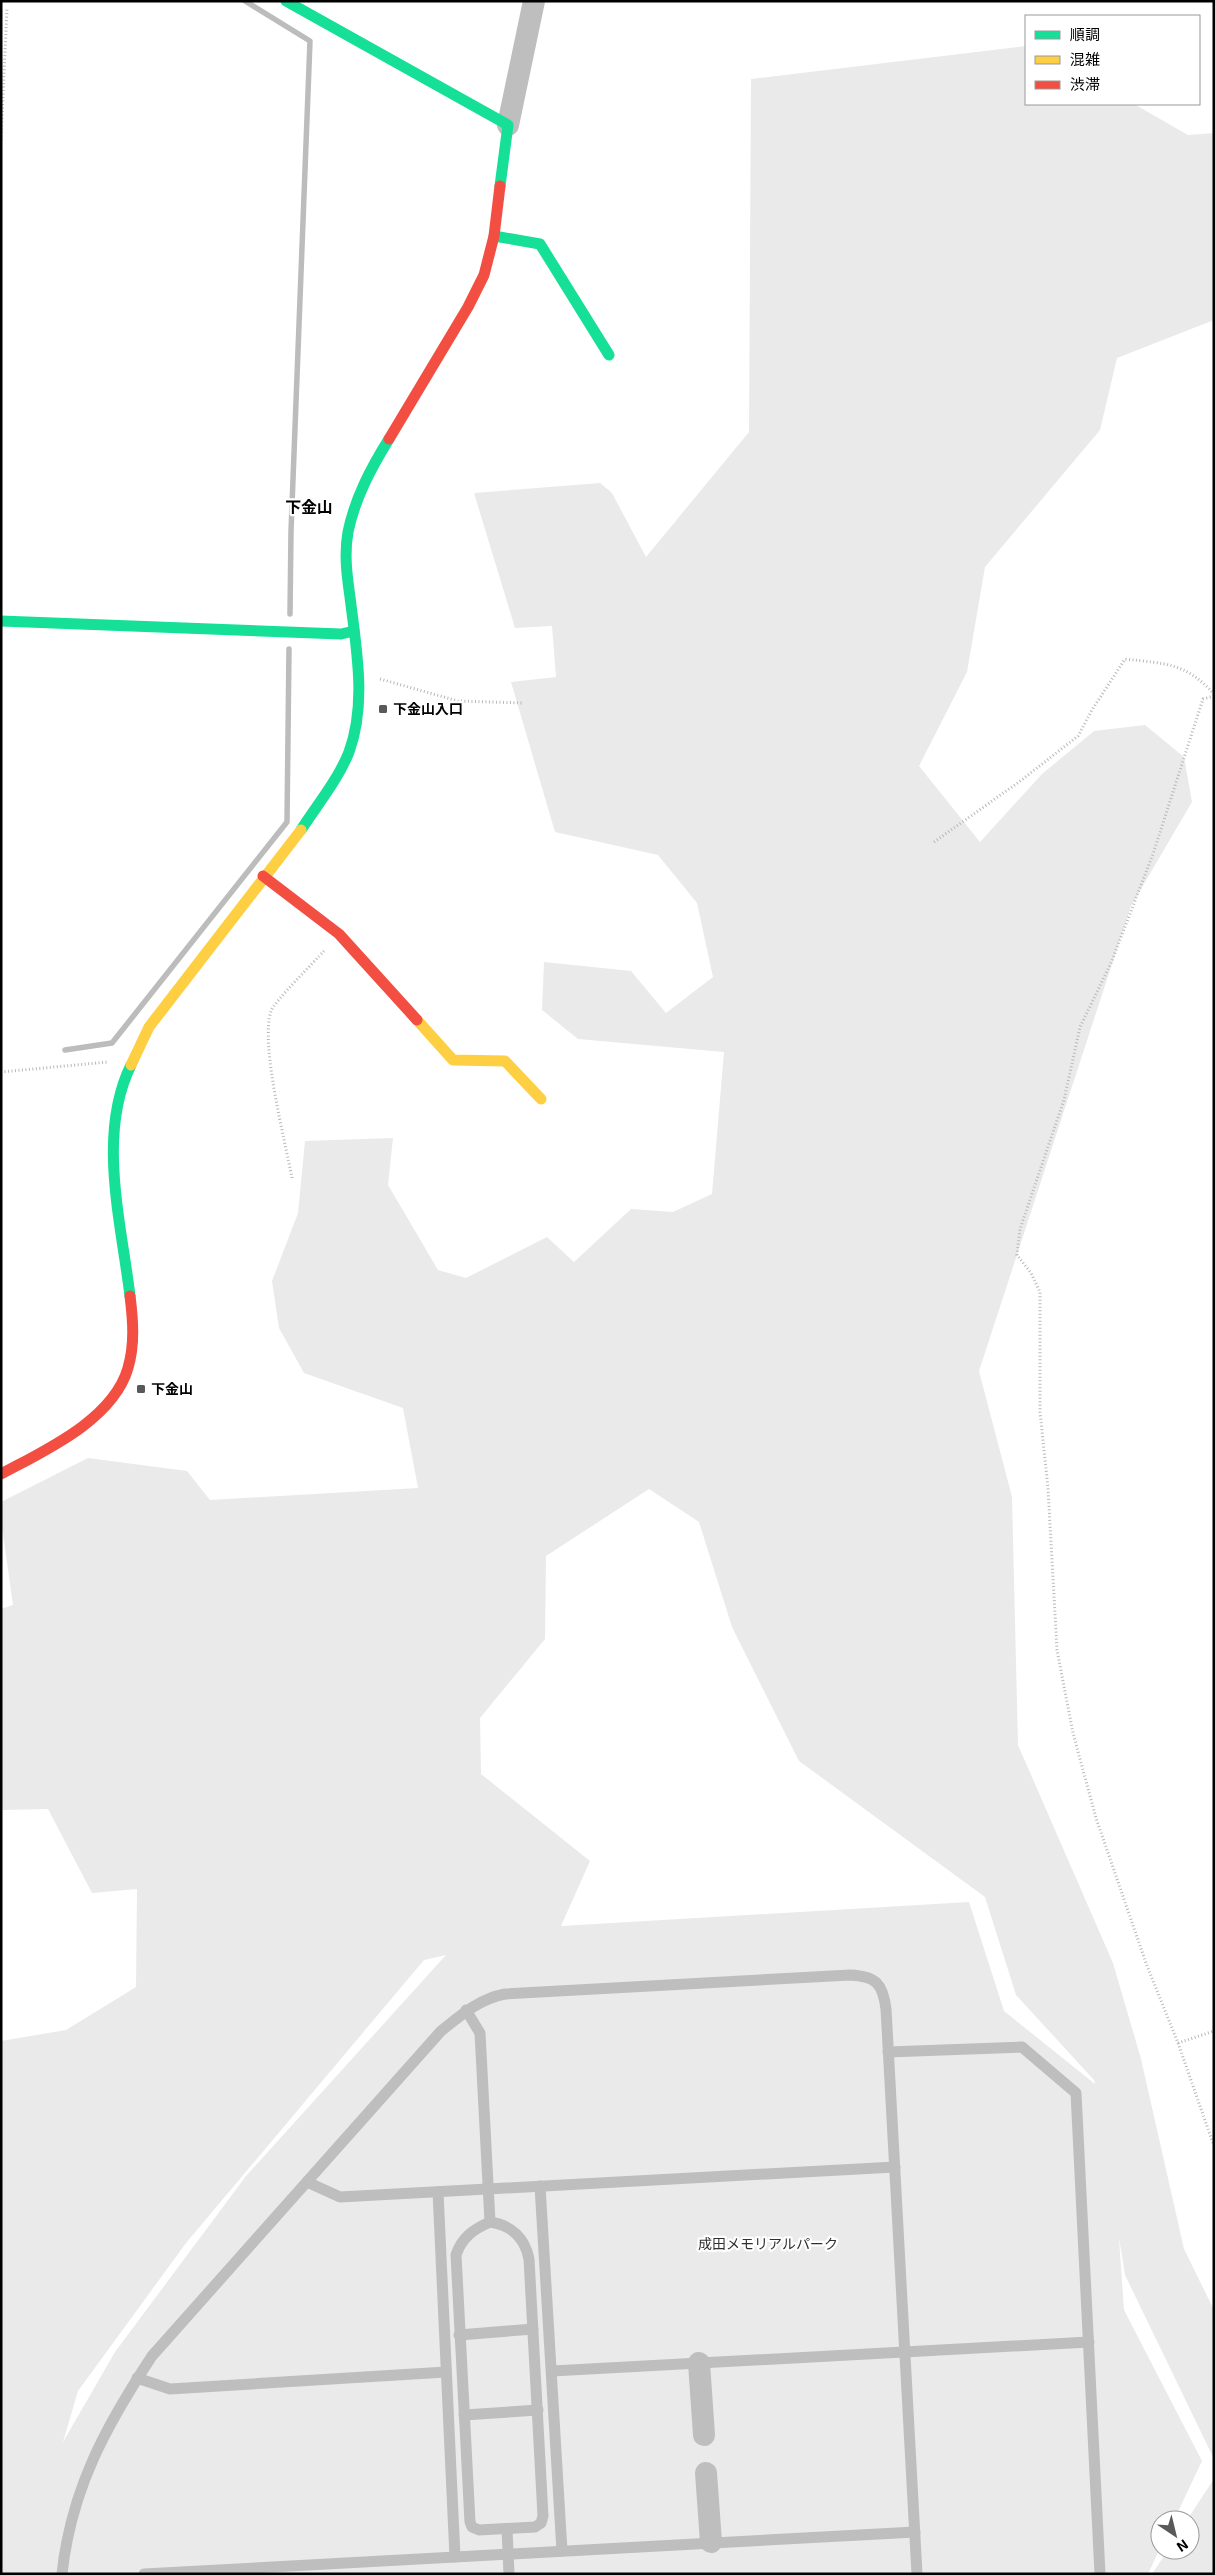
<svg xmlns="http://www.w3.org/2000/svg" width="1215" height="2575" viewBox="0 0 1215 2575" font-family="'Exo 2','Noto Sans JP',sans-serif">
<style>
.green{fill:#eaeaea;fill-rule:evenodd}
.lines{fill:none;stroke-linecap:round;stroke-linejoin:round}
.stream{stroke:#bcbcbc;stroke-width:5.5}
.path{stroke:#b8b8b8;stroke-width:3;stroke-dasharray:1 2.5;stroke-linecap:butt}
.lane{stroke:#bebebe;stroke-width:11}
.street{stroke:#bebebe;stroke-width:22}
.fast{stroke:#16e098;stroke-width:11}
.slow{stroke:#ffcf43;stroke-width:11}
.jam{stroke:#f24e42;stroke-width:11}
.poi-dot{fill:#595959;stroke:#fff;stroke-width:2}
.labels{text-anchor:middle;stroke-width:4.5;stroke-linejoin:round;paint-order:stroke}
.poi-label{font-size:14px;font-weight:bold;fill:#000;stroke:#fff;text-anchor:start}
.park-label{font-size:14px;fill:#303030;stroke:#fff}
.quarter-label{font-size:16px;font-weight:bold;fill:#000;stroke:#fff}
</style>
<rect width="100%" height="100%" fill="#fff"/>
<g class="green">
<path d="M 1026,46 L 1026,104 L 1134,104 L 1188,135 L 1214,133 L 1214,320 L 1117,358 L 1100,430 L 985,567 L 967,672 L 919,766 L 980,842 L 1042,774 L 1094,731 L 1145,725 L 1184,757 L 1192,802 L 1131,906 L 979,1371 L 1012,1497 L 1018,1745 L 1113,1963 L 1141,2059 L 1184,2249 L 1214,2310 L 1214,2459 L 1125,2275 L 1119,2238 L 1124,2310 L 1202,2461 L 1174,2520 L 1160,2520 L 1160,2548 L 1148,2574 L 1,2574 L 1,2041 L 66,2030 L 136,1987 L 137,1889 L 92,1893 L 48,1809 L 1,1810 L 1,1609 L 13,1605 L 1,1520 L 1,1502 L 88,1458 L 187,1471 L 210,1500 L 418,1488 L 403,1408 L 304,1373 L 279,1328 L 272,1281 L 298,1213 L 305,1141 L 393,1138 L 388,1185 L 438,1270 L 466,1278 L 547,1237 L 574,1262 L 631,1209 L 673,1212 L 712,1194 L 724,1052 L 578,1039 L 542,1010 L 544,962 L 631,971 L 666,1013 L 713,977 L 697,903 L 658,855 L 555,832 L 511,682 L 556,677 L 552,626 L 515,628 L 474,493 L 600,483 L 612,493 L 646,557 L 749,432 L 751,79 ZM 649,1489 L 699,1522 L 732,1627 L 799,1761 L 985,1897 L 1016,1995 L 1094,2080 L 1095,2084 L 1004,2011 L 969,1902 L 561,1926 L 590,1861 L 481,1774 L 480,1718 L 545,1639 L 546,1556 ZM 446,1955 L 246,2176 L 115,2352 L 63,2442 L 78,2391 L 186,2243 L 424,1960 Z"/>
<polygon points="1214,2479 1214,2574 1152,2574 1168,2550 1190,2550 1190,2520 1187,2520"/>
</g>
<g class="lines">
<g class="stream">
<polyline points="245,1 310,41 291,531 290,614"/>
<polyline points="65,1050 112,1043 287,822 289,649"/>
</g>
<g class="path">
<polyline points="1,140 7,8"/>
<polyline points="380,679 458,701 524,703"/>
<polyline points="1214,696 1203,699 1153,854 1111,963 1080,1027 1064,1100 1020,1229 1017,1255 1031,1273 1040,1292 1040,1412 1048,1488 1057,1650 1073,1733 1096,1818 1146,1963 1178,2043 1214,2146"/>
<path d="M 934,842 L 1019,782 L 1078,736 L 1092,710 L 1125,659 C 1166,664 1185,662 1214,694"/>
<polyline points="1,1072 108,1062"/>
<path d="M 292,1178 C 285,1141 260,1044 271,1011 C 274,1002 315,961 324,951"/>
<polyline points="1178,2043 1214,2031"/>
</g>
<g class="lane">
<polyline points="466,2010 480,2033 490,2222"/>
<polyline points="888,2052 1022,2047 1076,2093 1100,2574"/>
<polyline points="307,2182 340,2197 895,2167"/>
<polyline points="540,2186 562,2551"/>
<polyline points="438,2192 455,2557"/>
<path d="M 490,2222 C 511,2225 525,2238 529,2259 L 543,2516 L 541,2523 L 535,2527 L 479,2530 L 472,2527 L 470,2522 L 456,2255 C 462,2237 474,2229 490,2222 Z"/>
<polyline points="459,2335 533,2329"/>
<polyline points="552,2371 1089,2342"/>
<polyline points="137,2378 170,2389 446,2372"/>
<polyline points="464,2415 538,2410"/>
<polyline points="507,2529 509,2574"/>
<path d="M 62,2574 C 71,2489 106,2426 152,2356 L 441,2031 C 461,2015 479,1999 505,1994 L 850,1975 C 876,1976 883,1984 886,2009 L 917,2574"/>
<polyline points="144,2574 915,2532"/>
</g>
<g class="street">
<polyline points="508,125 534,1"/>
<polyline points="699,2363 704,2435"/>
<polyline points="706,2473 711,2542"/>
</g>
<g class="fast">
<polyline points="286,1 508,125 500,186"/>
<polyline points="494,236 540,244 609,355"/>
<polyline points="1,621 341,634 354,631"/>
<path d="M 301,830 C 317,805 338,780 349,752 C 367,703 356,647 350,597 C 347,576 344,554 348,532 C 355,498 371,468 389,439"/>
<path d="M 130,1296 C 121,1221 97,1134 131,1065"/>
</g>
<g class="slow">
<polyline points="417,1020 453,1060 505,1061 541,1099"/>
<polyline points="131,1065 149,1027 301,830"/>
</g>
<g class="jam">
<polyline points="389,439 468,307 484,275 494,236 500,186"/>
<polyline points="263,876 339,934 417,1020"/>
<path d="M 1,1474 C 44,1451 113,1420 128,1368 C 135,1344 133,1320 130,1296"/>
</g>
</g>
<g class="poi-dot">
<rect x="378" y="704" width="10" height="10" rx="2.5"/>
<rect x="136" y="1384" width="10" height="10" rx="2.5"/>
</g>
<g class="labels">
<g class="poi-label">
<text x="393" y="714">下金山入口</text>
<text x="151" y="1394">下金山</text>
</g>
<g class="park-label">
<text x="768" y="2249">成田メモリアルパーク</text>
</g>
<g class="quarter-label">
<text x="309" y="513">下金山</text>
</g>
</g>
<rect width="1215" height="2575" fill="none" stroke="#000000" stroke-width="5"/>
<rect x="1025" y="15" width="175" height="90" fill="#ffffff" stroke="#999999"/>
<rect x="1035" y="31" width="25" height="8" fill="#16e098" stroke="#999999"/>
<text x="1070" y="40" font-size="15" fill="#000000">順調</text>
<rect x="1035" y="56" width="25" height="8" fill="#ffcf43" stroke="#999999"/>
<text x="1070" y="65" font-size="15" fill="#000000">混雑</text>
<rect x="1035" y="81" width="25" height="8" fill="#f24e42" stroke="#999999"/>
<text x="1070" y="90" font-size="15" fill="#000000">渋滞</text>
<g transform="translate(1175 2535) rotate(145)"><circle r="24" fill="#ffffff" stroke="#999999"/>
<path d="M0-4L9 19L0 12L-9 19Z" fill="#595959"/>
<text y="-8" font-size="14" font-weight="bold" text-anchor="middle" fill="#000000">N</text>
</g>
</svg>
